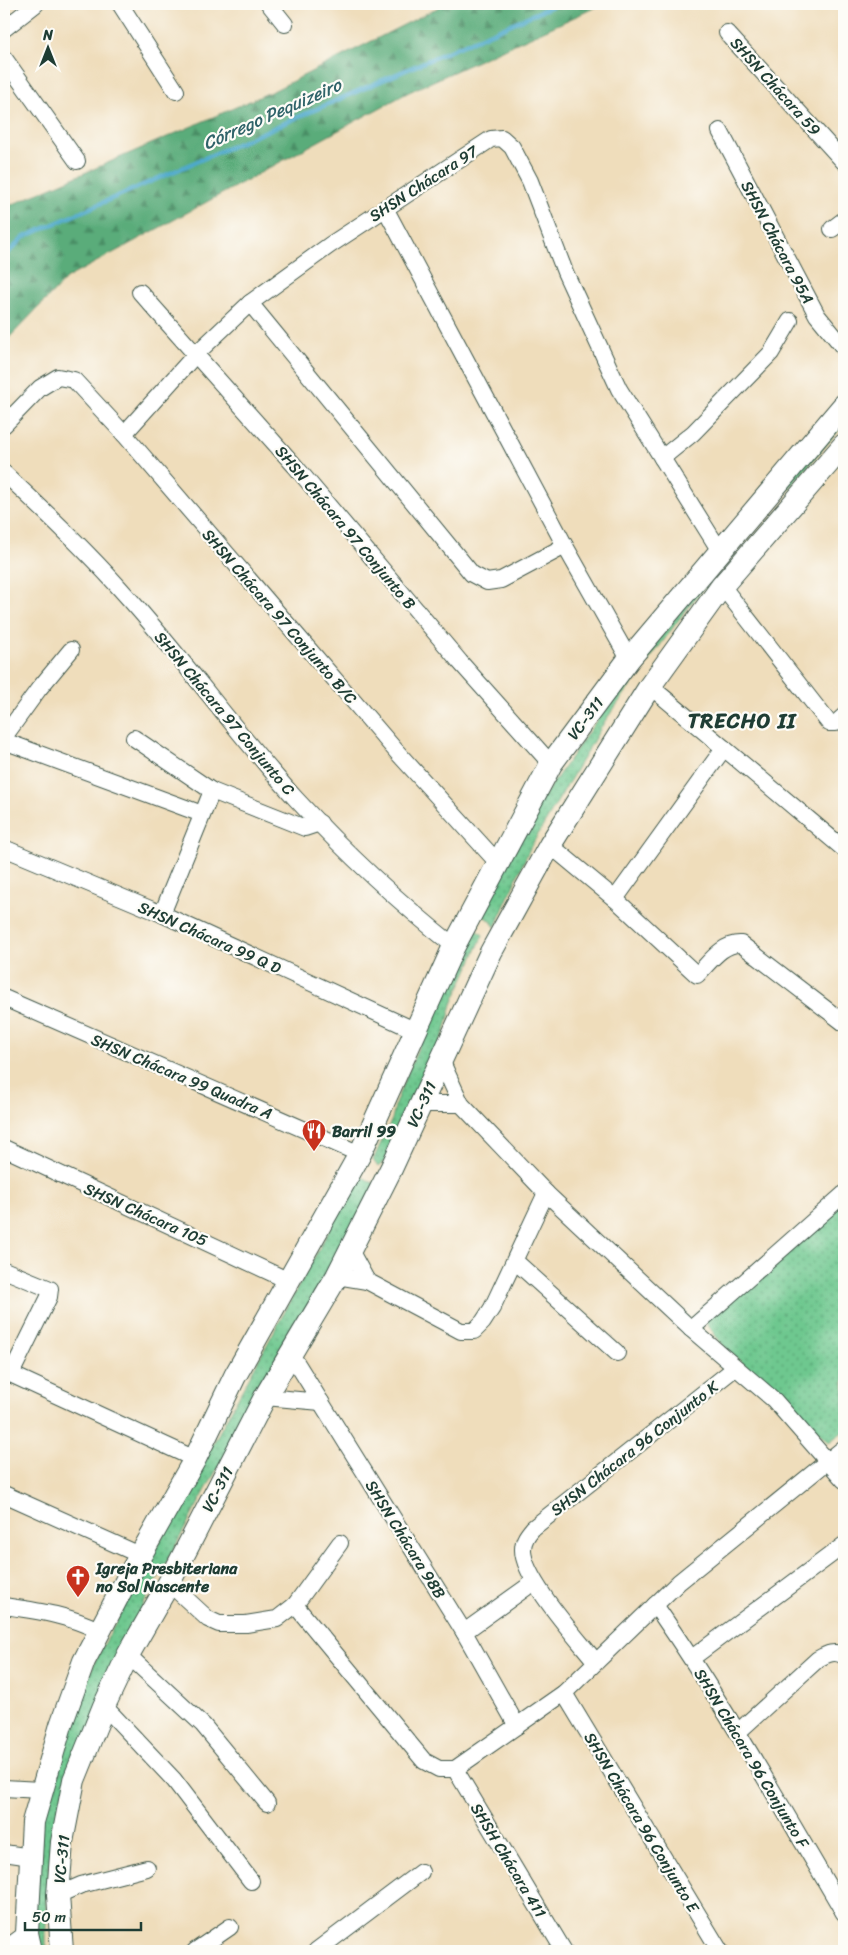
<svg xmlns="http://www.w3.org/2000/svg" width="848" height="1955" viewBox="0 0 848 1955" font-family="Sriracha,sans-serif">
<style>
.green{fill:url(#green-dots);stroke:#468262}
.forest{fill:url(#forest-firs);stroke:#3c7457}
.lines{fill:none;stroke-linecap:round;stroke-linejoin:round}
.stream{stroke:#4da9cb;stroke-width:4.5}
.street-casing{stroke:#3e5548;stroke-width:18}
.secondary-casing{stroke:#3e5548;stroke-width:24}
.street{stroke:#fff;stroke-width:16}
.secondary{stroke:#fff;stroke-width:22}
.labels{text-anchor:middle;stroke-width:4.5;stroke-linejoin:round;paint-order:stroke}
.street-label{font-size:16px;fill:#1f3d34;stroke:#fdfcf7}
.poi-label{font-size:16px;font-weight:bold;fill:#1f3d34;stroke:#fdfcf7;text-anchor:start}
.water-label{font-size:18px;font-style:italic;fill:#2f6369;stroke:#fdfcf7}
.district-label{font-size:21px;font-weight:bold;letter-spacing:1px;fill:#1f3d34;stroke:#fdfcf7}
</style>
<defs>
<pattern id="green-dots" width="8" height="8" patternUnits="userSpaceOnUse" patternTransform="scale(1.25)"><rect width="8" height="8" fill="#6ec88f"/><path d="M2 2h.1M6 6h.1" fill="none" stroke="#5aa476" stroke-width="1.8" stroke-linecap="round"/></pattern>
<pattern id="forest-firs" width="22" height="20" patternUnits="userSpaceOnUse" patternTransform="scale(1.25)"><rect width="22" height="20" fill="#5aac7a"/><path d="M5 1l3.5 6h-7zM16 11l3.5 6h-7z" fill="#4a8d65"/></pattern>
</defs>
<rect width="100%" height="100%" fill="#fdfcf7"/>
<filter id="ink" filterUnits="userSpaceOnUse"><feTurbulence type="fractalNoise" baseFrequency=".02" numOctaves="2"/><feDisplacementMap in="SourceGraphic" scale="10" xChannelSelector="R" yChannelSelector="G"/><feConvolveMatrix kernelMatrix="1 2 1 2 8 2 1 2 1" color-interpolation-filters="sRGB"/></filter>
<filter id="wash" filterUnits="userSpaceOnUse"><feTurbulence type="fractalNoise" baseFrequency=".0096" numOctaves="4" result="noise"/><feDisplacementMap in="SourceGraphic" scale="20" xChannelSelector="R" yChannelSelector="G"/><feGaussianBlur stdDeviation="1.12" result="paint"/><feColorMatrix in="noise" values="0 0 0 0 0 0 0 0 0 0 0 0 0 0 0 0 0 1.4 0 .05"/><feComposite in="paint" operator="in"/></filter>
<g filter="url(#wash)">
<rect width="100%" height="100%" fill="#efddbb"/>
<g class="green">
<polygon points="844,415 844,424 688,607 605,721 530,848 495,927 490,920 481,915 530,816 608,704 718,562"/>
<polygon points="477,930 483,935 452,1004 445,1031 385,1161 378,1167 373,1160 392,1119 396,1101 434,1010"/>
<polygon points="359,1175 375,1184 282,1357 222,1460 133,1624 53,1838 46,1899 46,1951 41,1951 34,1910 42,1804 95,1661"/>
<polygon points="844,1197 844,1431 829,1442 720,1343 705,1320"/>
</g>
<polygon class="forest" points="445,4 603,4 409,92 67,278 4,343 4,208 275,90"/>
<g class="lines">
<polyline class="stream" points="4,257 24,237 557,4"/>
</g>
</g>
<g filter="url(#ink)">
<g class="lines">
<defs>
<g id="street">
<polyline points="120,4 176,91"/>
<polyline points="269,4 285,24"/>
<polyline points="4,29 36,4"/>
<polyline points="727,33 844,162"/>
<polyline points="4,58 77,161"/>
<polyline points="720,131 817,315 844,348"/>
<polyline points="385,208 565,546 629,659"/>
<polyline points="832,229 844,220"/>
<polyline points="140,292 295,466 460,662 551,764"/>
<polyline points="4,425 40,388 58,377 74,380 124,434 397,752 498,863"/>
<polyline points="124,434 196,354 250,303"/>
<polyline points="662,458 693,433 771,353 790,321"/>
<path d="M 4,473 C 45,511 87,551 124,593 C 184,659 236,733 296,799 C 345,852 397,901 454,946"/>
<polyline points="565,546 501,580 487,582 472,574 250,303 330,245 491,139 502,138 512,147 530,181 565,272 619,389 720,551"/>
<polyline points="722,586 829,723 836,723 844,716"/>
<polyline points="650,686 844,849"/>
<polyline points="4,737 38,690 71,650"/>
<polyline points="134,738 212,791 305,828 320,823"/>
<polyline points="4,741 202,814"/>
<path d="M 550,845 L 615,899 L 697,975 C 710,962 722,943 741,944 L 844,1023"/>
<polyline points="4,848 162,914 414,1030"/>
<polyline points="615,899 724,748"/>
<polyline points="162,914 212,791"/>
<polyline points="4,998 360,1154"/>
<polyline points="441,1060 461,1104 546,1193 691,1329 774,1400 844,1480"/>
<polyline points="421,1104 461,1104"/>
<polyline points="4,1148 289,1281"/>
<polyline points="350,1250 367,1281"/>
<polyline points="515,1261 617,1353"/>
<polyline points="4,1270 50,1289 49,1297 11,1374"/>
<polyline points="337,1276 367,1281 461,1331 474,1331 483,1322 492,1308 546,1193"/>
<polyline points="691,1329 844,1194"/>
<polyline points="291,1354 464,1632 517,1726"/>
<polyline points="4,1371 195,1459"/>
<polyline points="265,1397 321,1402"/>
<polyline points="4,1494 140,1555"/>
<polyline points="169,1583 208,1619 219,1624 246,1624 277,1619 295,1605 340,1543"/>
<polyline points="295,1605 424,1761 439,1769 455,1769 564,1693 679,1582 844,1448"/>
<path d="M 655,1605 C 724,1704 783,1809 844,1913"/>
<path d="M 4,1606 C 38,1611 69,1615 100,1631"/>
<polyline points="464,1632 534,1582"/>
<polyline points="128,1655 203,1725 267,1803"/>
<polyline points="692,1658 844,1545"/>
<path d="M 596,1662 C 577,1638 522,1578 523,1549 C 523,1540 528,1534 533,1528 L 735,1368"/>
<polyline points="564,1693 720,1951"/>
<polyline points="104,1706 174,1780 251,1881"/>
<path d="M 738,1732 L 818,1659 C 827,1654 835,1650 844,1656"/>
<polyline points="455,1769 564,1951"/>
<polyline points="4,1788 40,1790"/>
<polyline points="4,1853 31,1857"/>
<polyline points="58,1895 81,1885 147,1868"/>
<polyline points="4,1950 27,1933"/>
<polyline points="195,1951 230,1927"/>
<polyline points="316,1951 421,1872"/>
</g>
<g id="secondary">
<polyline points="31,1951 27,1933 33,1822 61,1725 84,1661 127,1579 195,1459 235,1376 360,1154 454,946 551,764 629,659 844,405"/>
<polyline points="62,1951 58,1895 62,1842 74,1780 104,1706 128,1655 169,1583 265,1397 337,1276 391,1169 491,952 550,845 650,686 722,586 844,445"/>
</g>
</defs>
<use href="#street" class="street-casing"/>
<use href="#secondary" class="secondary-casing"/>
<use href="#street" class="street"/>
<use href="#secondary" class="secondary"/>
</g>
</g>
<defs>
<symbol id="restaurant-pin" viewBox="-11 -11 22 30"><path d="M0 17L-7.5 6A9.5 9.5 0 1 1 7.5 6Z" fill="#c8321e" stroke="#fdfcf7"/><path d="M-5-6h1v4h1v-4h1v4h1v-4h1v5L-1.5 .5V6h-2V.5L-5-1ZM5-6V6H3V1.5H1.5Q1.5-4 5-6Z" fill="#fff"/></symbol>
<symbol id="church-pin" viewBox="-11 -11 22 30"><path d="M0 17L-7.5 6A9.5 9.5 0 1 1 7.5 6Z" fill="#c8321e" stroke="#fdfcf7"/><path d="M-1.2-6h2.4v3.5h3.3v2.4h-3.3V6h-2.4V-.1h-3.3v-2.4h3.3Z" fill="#fff"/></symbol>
</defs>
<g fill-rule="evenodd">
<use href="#restaurant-pin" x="300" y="1117" width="28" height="38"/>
<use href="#church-pin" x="64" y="1563" width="28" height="38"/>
</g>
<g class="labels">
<g class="street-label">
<text transform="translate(776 86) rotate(48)" y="6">SHSN Chácara 59</text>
<text transform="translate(423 183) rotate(-33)" y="6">SHSN Chácara 97</text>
<text transform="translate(778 242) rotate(62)" y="6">SHSN Chácara 95A</text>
<text transform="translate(346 527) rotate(50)" y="6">SHSN Chácara 97 Conjunto B</text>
<text transform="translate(280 616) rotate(49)" y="6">SHSN Chácara 97 Conjunto B/C</text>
<text transform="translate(225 713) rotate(50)" y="6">SHSN Chácara 97 Conjunto C</text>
<text transform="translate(585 718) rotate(-53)" y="6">VC-311</text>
<text transform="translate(210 937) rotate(24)" y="6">SHSN Chácara 99 Q D</text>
<text transform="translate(182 1076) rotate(23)" y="6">SHSN Chácara 99 Quadra A</text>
<text transform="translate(421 1104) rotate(-65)" y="6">VC-311</text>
<text transform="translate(146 1214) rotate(24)" y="6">SHSN Chácara 105</text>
<text transform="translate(634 1448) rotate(-38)" y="6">SHSN Chácara 96 Conjunto K</text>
<text transform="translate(217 1489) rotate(-62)" y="6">VC-311</text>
<text transform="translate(406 1539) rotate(58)" y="6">SHSN Chácara 98B</text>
<text transform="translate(752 1758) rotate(59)" y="6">SHSN Chácara 96 Conjunto F</text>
<text transform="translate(642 1822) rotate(59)" y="6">SHSN Chácara 96 Conjunto E</text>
<text transform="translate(61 1859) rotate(-84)" y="6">VC-311</text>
<text transform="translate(509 1860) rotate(59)" y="6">SHSH Chácara 411</text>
</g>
<g class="poi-label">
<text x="332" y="1137">Barril 99</text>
<text x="96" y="1574">Igreja Presbiteriana<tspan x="96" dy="18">no Sol Nascente</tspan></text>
</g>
<g class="water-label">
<text transform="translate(272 114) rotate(-24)" y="6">Córrego Pequizeiro</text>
</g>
<g class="district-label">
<text x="742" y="728">TRECHO II</text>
</g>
</g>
<rect width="848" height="1955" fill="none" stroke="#fdfcf7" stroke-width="20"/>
<g transform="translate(48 48)" stroke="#fdfcf7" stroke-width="4" paint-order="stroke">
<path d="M0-4L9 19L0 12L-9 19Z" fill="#1f3d34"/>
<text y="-8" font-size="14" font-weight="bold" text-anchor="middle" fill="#1f3d34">N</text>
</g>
<path d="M25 1922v8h116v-8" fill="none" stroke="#1f3d34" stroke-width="2.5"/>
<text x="32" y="1922" font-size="15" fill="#1f3d34" stroke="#fdfcf7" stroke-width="4" paint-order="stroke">50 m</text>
</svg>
